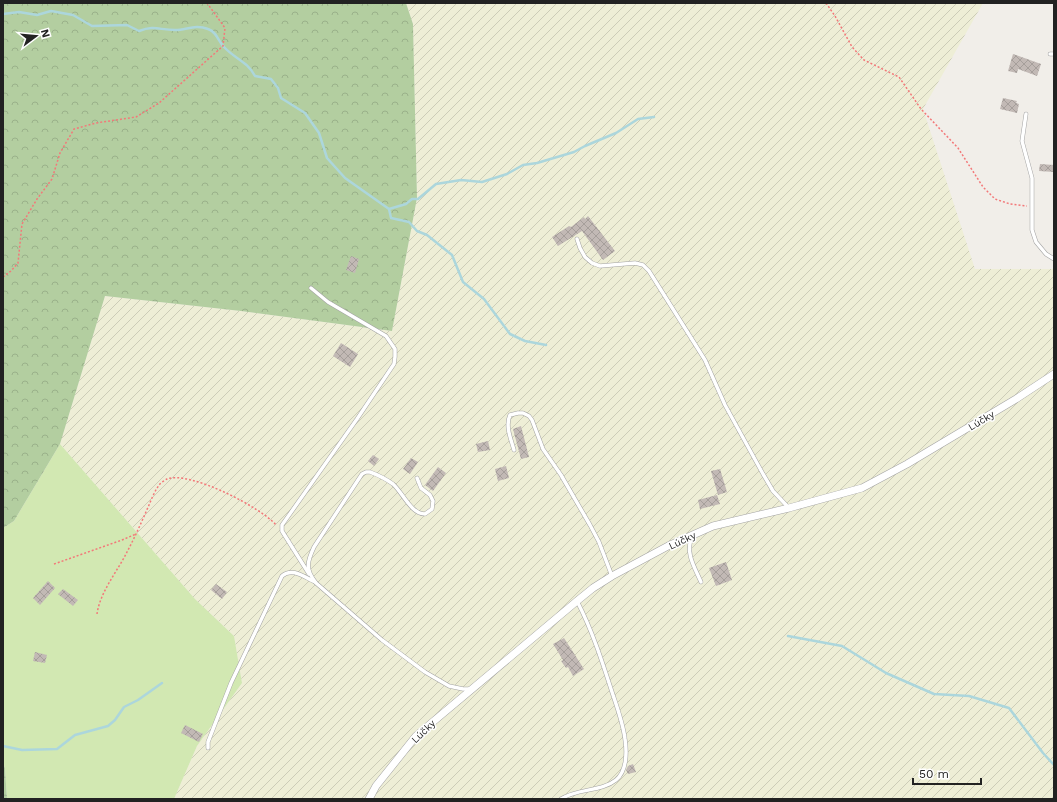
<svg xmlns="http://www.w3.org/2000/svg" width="1057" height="802" viewBox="0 0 1057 802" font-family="'Work Sans',sans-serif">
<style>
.farmland{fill:url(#farmland-furrows)}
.grass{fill:#d2e8b2}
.forest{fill:url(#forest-crowns)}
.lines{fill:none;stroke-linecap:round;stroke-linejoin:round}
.stream{stroke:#acd6dc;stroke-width:2.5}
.building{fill:url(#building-cross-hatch)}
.service-casing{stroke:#a3a3a3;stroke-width:4.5}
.minor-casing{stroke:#a3a3a3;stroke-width:8}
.path{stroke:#f37879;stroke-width:1.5;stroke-dasharray:2 2;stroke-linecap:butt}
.service{stroke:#fff;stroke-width:3.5}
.minor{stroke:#fff;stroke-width:7}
.labels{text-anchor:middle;stroke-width:3;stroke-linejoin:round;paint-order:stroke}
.street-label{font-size:10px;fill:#222;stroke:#fff}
</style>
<defs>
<pattern id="farmland-furrows" width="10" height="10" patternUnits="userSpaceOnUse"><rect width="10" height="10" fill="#eeeed6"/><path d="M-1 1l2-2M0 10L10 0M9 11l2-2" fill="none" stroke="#ccccb7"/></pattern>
<pattern id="forest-crowns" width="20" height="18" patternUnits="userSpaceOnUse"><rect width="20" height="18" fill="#b3cea0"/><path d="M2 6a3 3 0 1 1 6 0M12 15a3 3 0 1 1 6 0" fill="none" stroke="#9ab18a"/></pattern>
<pattern id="building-cross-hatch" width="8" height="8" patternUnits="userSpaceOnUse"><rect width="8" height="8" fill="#c2b9b5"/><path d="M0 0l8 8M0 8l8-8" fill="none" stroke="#a69f9b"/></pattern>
</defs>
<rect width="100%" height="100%" fill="#f1eee9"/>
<polygon class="farmland" points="406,3 983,3 923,109 975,269 1054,269 1054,799 174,799 197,746 242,683 234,636 195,599 60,444 105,296 241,311 392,331 417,198 413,24"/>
<polygon class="grass" points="60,444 195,599 234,636 242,683 197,746 174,799 7,799 5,768 3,764 3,528 14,521"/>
<g class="forest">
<polygon points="3,3 406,3 413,24 417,198 392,331 241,311 105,296 60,444 14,521 3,528"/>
<polygon points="3,764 5,768 7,799 3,799"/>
</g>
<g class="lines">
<g class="stream">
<path d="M 3,14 L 19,12 L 37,15 L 51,11 L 73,15 L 92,26 L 127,25 L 139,31 C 155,25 159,30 175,30 C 187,30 195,24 208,29 C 217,32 218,41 224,47 C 235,59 247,61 255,76 L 271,79 L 278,88 L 281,98 L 305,113 L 319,133 L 327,158 L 345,178 L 389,209 L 406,204 L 412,199 L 418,199 L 436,184 L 461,180 L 482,182 L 507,174 L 523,165 L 537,163 L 574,152 L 585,146 L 616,133 L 638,119 L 654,117"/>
<polyline points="389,209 391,218 409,222 417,231 427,235 452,255 463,282 484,299 510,334 525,341 546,345"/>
<polyline points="788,636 842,646 886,673 934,694 969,696 1009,708 1043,753 1054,765"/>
<polyline points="3,746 22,750 57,749 75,735 108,726 115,720 124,707 138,700 162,683"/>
</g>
</g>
<g class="building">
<polygon points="1013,54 1041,64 1037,76 1018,69 1017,73 1008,71"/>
<polygon points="1003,98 1017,101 1016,103 1019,104 1017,113 1000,109"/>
<polygon points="1040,164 1054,165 1054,172 1039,171"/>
<polygon points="588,216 615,251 603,260 582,231 558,246 552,237 569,226 571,227 584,217 585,219"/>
<polygon points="351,256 359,259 355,273 346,270"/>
<polygon points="341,343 358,354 350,367 333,356"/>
<polygon points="521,426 529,457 521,459 513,429"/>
<polygon points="488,441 490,450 478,452 476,444"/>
<polygon points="373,455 379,459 374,466 368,461"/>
<polygon points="411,458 418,462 410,474 403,469"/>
<polygon points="506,466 509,478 498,481 495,469"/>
<polygon points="438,467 446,473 433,491 425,485"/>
<polygon points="720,469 727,492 718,495 711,471"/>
<polygon points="717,495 720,504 700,509 698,500"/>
<polygon points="726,562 732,580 716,586 709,568"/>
<polygon points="48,581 55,588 40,605 33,598"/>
<polygon points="216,584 227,592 222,599 211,590"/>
<polygon points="63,589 78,600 73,606 58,594"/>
<polygon points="564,638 584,669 573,676 568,667 566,668 561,661 563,660 553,644"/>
<polygon points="35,652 47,655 45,663 33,661"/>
<polygon points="185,725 203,734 199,742 181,733"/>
<polygon points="633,764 636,772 628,774 626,770 628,766"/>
</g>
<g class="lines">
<defs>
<g id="service">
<polyline points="1050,54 1054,54"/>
<polyline points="1026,114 1022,141 1032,178 1032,230 1036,242 1046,254 1054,259"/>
<polyline points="577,239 580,248 585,257 592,263 600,266 635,263 643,265 649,271 705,360 725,405 763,474 773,491 788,507"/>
<path d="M 514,450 C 511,439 505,426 510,415 L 518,413 L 523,413 L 529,416 L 532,420 L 543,449 L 561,475 L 590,525 L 599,542 L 612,576"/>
<path d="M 417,478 L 421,488 L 430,495 L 433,501 L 432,509 L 425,514 C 411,514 403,493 393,484 C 386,479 378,475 370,472 L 366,472 L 362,474 L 314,547 C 307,562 305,569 316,583 L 382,640 L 425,672 L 449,686 L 463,689 L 469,689"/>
<path d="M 692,536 C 685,553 694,566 701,582"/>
<polyline points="309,574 282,531 282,525 357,419 394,364 395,357 395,349 386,336 328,302 311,288"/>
<path d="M 208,748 L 208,742 L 231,683 L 282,576 C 292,567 304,577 315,582"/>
<path d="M 561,799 C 578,788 601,792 616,780 C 627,771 627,752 625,739 C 623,723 617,707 612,692 C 602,661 592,630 577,601"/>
</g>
<polyline id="minor" points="369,799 376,786 416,736 577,601 593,588 612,576 668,546 713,526 789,508 862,488 907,464 1016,399 1054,374"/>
</defs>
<use href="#service" class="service-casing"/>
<use href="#minor" class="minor-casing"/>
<g class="path">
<polyline points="826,3 835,16 852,47 864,60 899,77 921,109 958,148 983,187 995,199 1010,204 1027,206"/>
<polyline points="3,277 11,271 18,263 22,224 37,199 52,179 60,153 74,129 96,123 136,117 159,103 223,46 225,28 207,3"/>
<polyline points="54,564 122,540 136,534"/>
<path d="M 97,614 C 100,592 117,572 127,552 C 135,537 142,521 149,505 C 152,498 155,490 160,484 C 162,482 165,480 167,479 C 189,470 262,508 276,525"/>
</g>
<use href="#service" class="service"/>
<use href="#minor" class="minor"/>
</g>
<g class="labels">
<g class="street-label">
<text transform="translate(981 420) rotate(-31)" y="4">Lúčky</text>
<text transform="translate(682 540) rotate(-25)" y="4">Lúčky</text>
<text transform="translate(423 731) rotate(-44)" y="4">Lúčky</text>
</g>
</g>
<rect width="1057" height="802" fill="none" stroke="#222222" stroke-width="8"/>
<g transform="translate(36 36) rotate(74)" stroke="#ffffff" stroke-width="3" paint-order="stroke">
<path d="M0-3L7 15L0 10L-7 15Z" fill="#222222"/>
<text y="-6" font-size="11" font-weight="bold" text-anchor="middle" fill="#222222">N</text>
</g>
<path d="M913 778v6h68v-6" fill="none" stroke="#222222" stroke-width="2"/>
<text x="919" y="778" font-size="12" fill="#222222" stroke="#ffffff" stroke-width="3" paint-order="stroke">50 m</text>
</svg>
